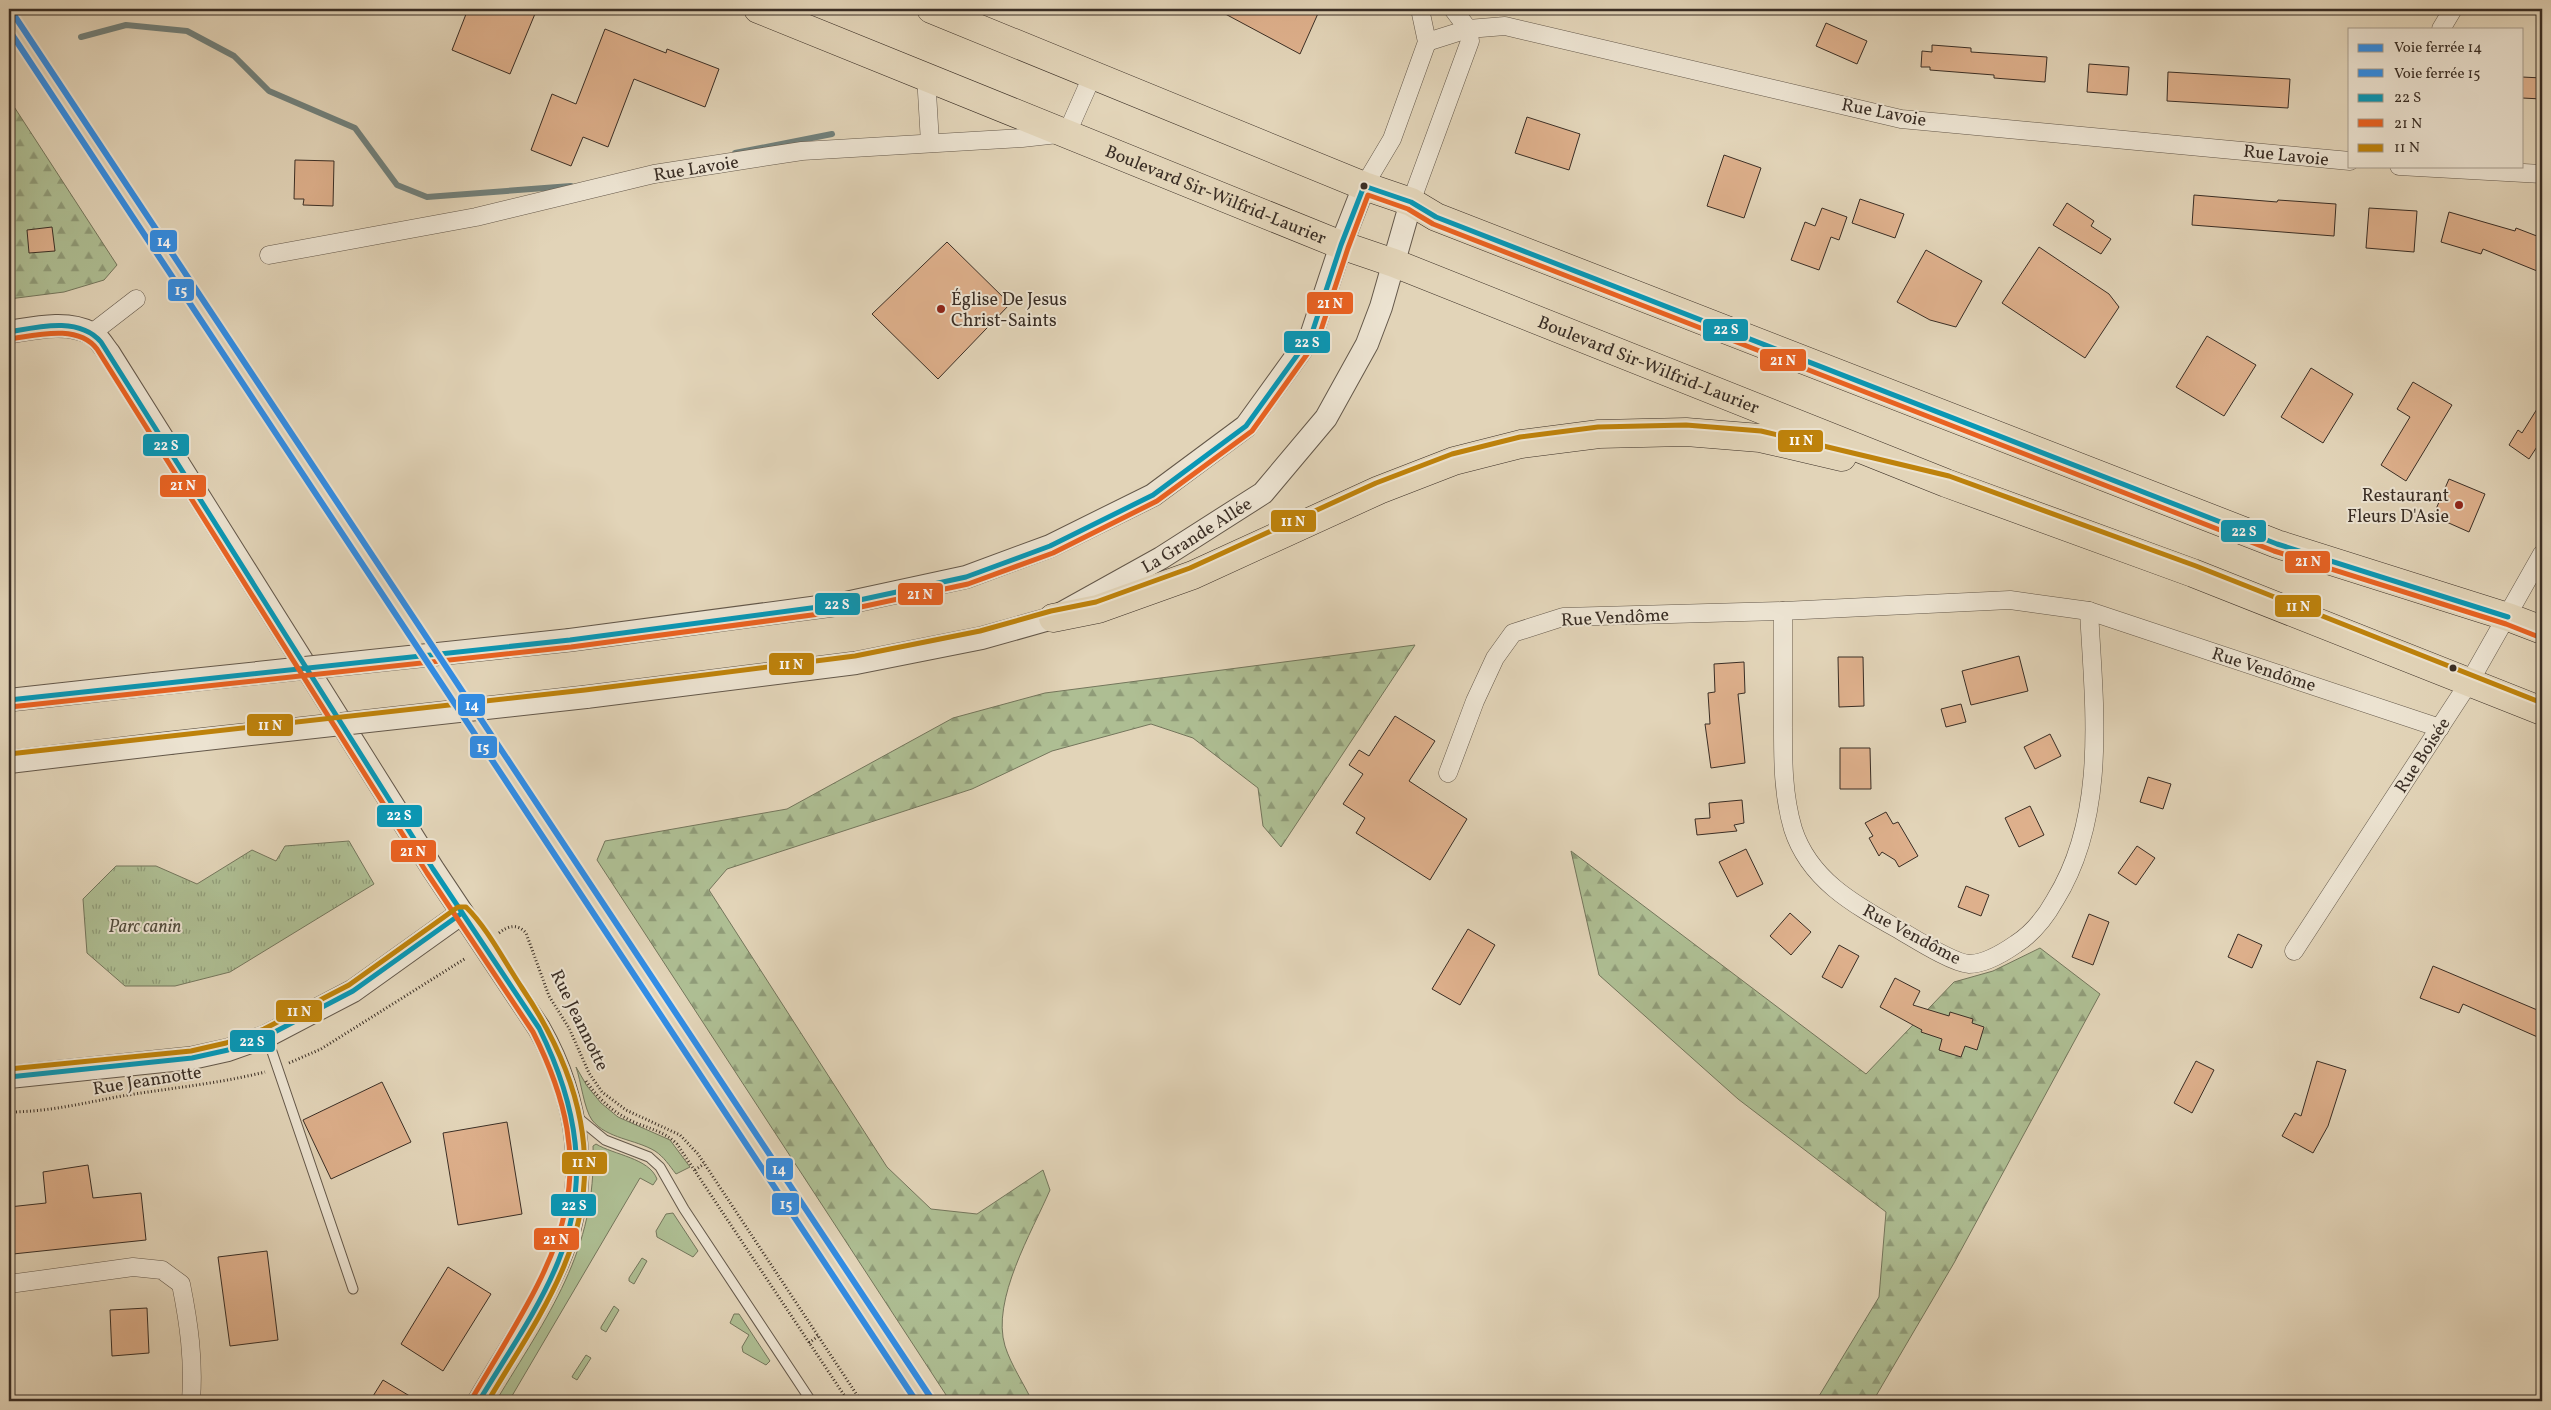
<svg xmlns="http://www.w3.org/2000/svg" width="2551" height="1410" viewBox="0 0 2551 1410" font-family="Vollkorn,serif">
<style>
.green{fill:#aebe93;stroke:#74765c}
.forest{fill:url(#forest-firs);stroke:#74765c}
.park{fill:url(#park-tufts);stroke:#74765c}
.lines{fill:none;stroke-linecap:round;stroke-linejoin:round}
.stream{stroke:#71807b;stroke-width:6}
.building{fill:#deb08c;stroke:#3a2e25}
.service-casing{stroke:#64584a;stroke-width:11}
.minor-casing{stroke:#64584a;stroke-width:19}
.tertiary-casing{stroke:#64584a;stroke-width:24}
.primary-casing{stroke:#3a2e25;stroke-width:29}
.path{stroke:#3a2e25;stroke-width:3;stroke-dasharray:1 2.5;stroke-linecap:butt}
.service{stroke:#ece3d1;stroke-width:9}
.minor{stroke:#ece3d1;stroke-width:18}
.tertiary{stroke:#ece3d1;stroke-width:22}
.primary{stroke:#e2d4b8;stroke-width:28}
.tertiary-bridge-casing{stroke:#64584a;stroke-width:24;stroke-linecap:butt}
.tertiary-bridge{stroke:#ece3d1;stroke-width:22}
.bus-1-casing{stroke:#ece3d1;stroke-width:9}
.bus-2-casing{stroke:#ece3d1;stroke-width:9}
.bus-3-casing{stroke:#ece3d1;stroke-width:9}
.bus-1{stroke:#0997b5;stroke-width:5}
.bus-2{stroke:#e96222;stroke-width:5}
.bus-3{stroke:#be820b;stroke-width:5}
.rail-1-casing{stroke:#ece3d1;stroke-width:10}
.rail-2-casing{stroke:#ece3d1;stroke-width:10}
.rail-1{stroke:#318de6;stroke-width:6}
.rail-2{stroke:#318de6;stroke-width:6}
.bus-dot{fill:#3a2e25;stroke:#ece3d1;stroke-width:2}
.poi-dot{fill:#8f2418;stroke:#ece3d1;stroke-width:2}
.labels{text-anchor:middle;stroke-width:4;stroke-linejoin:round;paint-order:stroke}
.street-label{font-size:18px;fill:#3a2e25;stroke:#ece3d1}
.poi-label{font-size:18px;fill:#3a2e25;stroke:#ece3d1;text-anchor:start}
.park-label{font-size:18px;font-style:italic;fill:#514b3b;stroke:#ece3d1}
.line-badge{stroke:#ece3d1;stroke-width:2}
.badge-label{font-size:14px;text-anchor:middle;font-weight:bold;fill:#fff}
</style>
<defs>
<pattern id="forest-firs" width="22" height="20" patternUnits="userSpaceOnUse" patternTransform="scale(1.25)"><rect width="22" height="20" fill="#aebe93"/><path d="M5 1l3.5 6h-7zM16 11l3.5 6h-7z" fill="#8f9b78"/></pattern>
<pattern id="park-tufts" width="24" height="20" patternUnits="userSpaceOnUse" patternTransform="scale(1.25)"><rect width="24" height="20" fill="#aebe93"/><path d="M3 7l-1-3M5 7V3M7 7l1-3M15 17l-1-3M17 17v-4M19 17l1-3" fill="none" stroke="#8f9b78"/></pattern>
</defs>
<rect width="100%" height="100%" fill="#e2d4b8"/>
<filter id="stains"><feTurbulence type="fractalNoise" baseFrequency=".004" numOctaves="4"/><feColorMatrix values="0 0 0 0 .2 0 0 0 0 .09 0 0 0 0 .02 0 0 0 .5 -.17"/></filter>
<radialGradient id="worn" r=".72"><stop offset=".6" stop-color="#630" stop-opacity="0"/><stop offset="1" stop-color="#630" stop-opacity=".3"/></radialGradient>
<g class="green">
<path d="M 576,1067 L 587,1086 L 601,1103 L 618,1117 L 670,1140 L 690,1167 L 676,1174 C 669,1165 664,1157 655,1151 C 635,1139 607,1139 592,1120 C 584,1109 581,1081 576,1067 Z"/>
<path d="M 596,1144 C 614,1155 649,1158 657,1179 L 653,1185 L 640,1178 L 509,1401 L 496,1401 C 547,1316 597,1251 593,1146 Z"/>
<polygon points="673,1213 698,1251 693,1257 657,1237 656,1231 666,1214"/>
<polygon points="642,1258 647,1261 634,1284 629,1281 629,1278"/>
<polygon points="614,1306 619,1310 606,1332 601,1329 601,1327"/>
<polygon points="734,1314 739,1314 770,1361 766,1365 743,1352 742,1347 749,1335 730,1323"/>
<polygon points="586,1355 591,1358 577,1380 572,1377 573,1375"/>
</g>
<g class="forest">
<polygon points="9,99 117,265 104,280 64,292 9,299"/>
<path d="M 1415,645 L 1281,847 L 1263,826 L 1258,788 L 1193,738 L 1151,724 L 1052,751 L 972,789 L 727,869 L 709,890 L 887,1167 L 931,1209 L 977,1214 L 1043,1170 L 1050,1190 C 1032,1232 991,1300 1005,1346 C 1011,1365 1024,1384 1032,1401 L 950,1401 L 597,860 L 605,841 L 787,809 L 953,718 L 1045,693 Z"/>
<polygon points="1571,851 1866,1074 1954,982 1993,971 2040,948 2100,994 1954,1263 1873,1401 1816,1401 1879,1297 1886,1212 1738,1099 1599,975"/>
</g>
<polygon class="park" points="349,841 374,884 230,972 175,986 125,986 87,953 83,899 116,866 156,866 197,884 252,850 276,861 285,846"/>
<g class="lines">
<g class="stream">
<polyline points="81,37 126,25 187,31 234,56 269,91 355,128 397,185 427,197 571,186"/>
<polyline points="735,153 832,134"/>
</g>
</g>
<g class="building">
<polygon points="468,9 537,9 510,74 452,50"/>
<polygon points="1216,9 1320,9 1300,54"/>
<polygon points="1826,23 1867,41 1857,64 1816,46"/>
<polygon points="605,29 666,53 667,49 719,69 705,107 634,79 608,147 583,137 571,166 531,150 552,94 576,104"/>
<polygon points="1932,45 1971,48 1971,52 2047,57 2045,82 1994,78 1994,75 1930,70 1930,67 1921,67 1922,51 1932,52"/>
<polygon points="2089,64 2129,67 2127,95 2087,92"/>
<polygon points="2168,72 2290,79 2288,108 2167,101"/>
<polygon points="2522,77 2542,78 2542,99 2522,98"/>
<polygon points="1527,117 1580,134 1569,170 1515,153"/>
<polygon points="1724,155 1761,168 1744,218 1707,206"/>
<polygon points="295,160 334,161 333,206 303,205 304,199 294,199"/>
<polygon points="2194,195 2277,202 2278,200 2336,204 2334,236 2192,225"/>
<polygon points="1860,199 1904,214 1895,238 1852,223"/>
<polygon points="2067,203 2094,221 2091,226 2111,239 2101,254 2053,225"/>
<polygon points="1822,208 1847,217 1839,240 1831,237 1819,270 1791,260 1805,222 1815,226"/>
<polygon points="2369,208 2417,211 2414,252 2366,248"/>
<polygon points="2449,212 2515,231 2516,228 2542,238 2542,273 2483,249 2481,254 2441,242"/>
<polygon points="52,227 55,251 29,253 27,230"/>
<polygon points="947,242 1010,304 938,379 872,314"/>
<polygon points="2039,247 2109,294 2119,307 2085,358 2002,303"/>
<polygon points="1926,250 1982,281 1956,327 1930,320 1897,302"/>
<polygon points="2207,336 2256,365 2224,416 2176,387"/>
<polygon points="2311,368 2353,394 2323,443 2281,417"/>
<polygon points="2413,382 2452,405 2406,481 2381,465 2410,417 2397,409"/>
<polygon points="2542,401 2542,439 2529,459 2509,445 2518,430 2522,433"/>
<polygon points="2449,479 2485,494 2469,532 2433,516"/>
<polygon points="2019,656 2028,691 1971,705 1962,671"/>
<polygon points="1838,657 1863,657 1864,706 1839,707"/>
<polygon points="1744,662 1745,693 1738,694 1745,763 1711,768 1705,724 1710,724 1708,693 1715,692 1714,664"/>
<polygon points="1961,704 1966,722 1946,727 1941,709"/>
<polygon points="1395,716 1435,741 1409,781 1467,819 1430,880 1356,833 1365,818 1343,804 1363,774 1349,765 1359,750 1369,756"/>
<polygon points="2050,734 2061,756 2035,769 2024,747"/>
<polygon points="1840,748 1870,748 1871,789 1840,789"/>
<polygon points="2148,777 2171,784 2163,809 2140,802"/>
<polygon points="1742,800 1744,823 1734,825 1737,831 1697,835 1695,819 1710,818 1709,803"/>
<polygon points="2030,806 2044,835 2019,847 2005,818"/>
<polygon points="1886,812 1893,824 1898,822 1918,856 1899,867 1895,860 1882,852 1879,856 1869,838 1873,836 1865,823"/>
<polygon points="2137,846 2155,858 2136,885 2118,873"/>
<polygon points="1746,849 1763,884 1737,897 1719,862"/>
<polygon points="1966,886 1989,895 1981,916 1958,907"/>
<polygon points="1790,913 1811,932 1791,955 1770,936"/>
<polygon points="2089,914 2109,922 2093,965 2072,957"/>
<polygon points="1468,929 1495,945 1460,1005 1432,989"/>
<polygon points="2238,934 2262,945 2252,968 2228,957"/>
<polygon points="1839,945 1859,956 1842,988 1822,977"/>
<polygon points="2433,966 2542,1012 2542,1039 2463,1004 2459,1013 2420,998"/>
<polygon points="1895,978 1920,991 1913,1005 1949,1016 1950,1012 1973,1019 1972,1023 1984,1027 1977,1050 1965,1046 1961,1057 1939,1050 1942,1039 1921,1032 1922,1030 1880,1007"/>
<polygon points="2196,1061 2214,1070 2192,1113 2174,1103"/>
<polygon points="2317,1061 2346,1070 2328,1126 2313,1153 2282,1136 2295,1113 2301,1116"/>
<polygon points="382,1082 411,1142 331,1179 303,1120"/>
<polygon points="507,1122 522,1214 458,1225 443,1133"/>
<polygon points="88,1165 93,1198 141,1193 146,1240 13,1254 9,1207 46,1203 43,1172"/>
<polygon points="267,1251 278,1340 230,1346 218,1257"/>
<polygon points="448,1267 491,1294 443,1371 401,1344"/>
<polygon points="147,1308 149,1353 112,1356 110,1310"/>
<polygon points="383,1380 418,1401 370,1401"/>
</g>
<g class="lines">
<defs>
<g id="service">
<polyline points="267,1037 353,1289"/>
<polyline points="577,1117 605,1140 649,1157 660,1167 684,1209 811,1401"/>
</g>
<g id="minor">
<polyline points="2441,29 2453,9"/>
<polyline points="1427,42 1468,29 1505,26 1901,119 2350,161"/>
<polyline points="926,75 930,143"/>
<polyline points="2399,166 2542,174"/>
<polyline points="1364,186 1392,139 1427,42 1420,9"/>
<polyline points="1411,202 1470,41 1468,29 1453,9"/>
<polyline points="269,255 476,217 654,174 802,151 1022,138 1067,133 1093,74"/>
<polyline points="92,333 136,299"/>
<path d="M 1783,611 C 1783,646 1783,680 1783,715 C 1783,754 1782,792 1793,829 C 1809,879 1853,904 1896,928 C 1912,937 1952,963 1969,964 C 1985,964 2003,953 2016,944 C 2033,933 2045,918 2055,900 C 2108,815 2094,706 2089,611"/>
<polyline points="1448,773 1475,701 1495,658 1513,633 1563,617 1783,611 2010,600 2089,611 2440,728"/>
<polyline points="2294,951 2470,681 2542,554"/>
<path d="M 9,1284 L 133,1267 L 162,1270 L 181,1284 C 189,1324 194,1360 191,1401"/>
</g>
<g id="tertiary">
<path d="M 9,332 C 34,328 67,320 91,333 C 98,336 104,347 109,353 L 433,869 L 539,1028 C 580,1100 591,1185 558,1262 C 537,1310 505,1356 479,1401"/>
<polyline points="570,640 841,604 966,577 1050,546 1153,495 1246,426 1311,336 1341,245 1364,186"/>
<path id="s1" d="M 586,697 L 856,663 L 982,638 L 1053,618 L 1161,558 L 1263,493 L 1326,418 L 1367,344 L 1381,307 L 1411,202"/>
<polyline points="9,700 154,684"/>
<polyline points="9,762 170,743"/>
<polyline points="9,1077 192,1058 228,1050 267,1036 353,991 462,913"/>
</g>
<g id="primary">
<path id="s2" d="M 758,9 L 1341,245 L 1394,263 L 1946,483 L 2193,573 L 2542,711"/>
<polyline points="931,9 1364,186 1411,202 1436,217 2277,544 2508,617 2542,630"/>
<polyline points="1053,618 1098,609 1193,575 1379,490 1454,461 1521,444 1599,434 1686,432 1760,438 1842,457"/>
</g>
</defs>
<use href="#service" class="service-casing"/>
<use href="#minor" class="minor-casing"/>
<use href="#tertiary" class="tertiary-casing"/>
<use href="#primary" class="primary-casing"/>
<g class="path">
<path d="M 499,933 C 508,926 517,923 526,933 L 549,996 L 569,1028 L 589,1073 L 602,1092 L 626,1110 L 680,1135 L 698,1154 L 861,1401"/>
<polyline points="289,1063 321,1049 466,958"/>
<path d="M 586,1081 C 599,1100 615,1114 636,1123 C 651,1129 665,1132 677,1144 L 848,1401"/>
<path d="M 9,1112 C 48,1112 84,1103 122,1096 C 170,1088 217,1084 265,1072"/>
<polyline points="695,1170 704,1164"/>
<polyline points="809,1343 818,1336"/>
</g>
<use href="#service" class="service"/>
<use href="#minor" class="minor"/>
<use href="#tertiary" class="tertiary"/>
<use href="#primary" class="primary"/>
<defs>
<g id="tertiary-bridge">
<polyline points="154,684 570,640"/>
<polyline points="170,743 586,697"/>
</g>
</defs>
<use href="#tertiary-bridge" class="tertiary-bridge-casing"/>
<use href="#tertiary-bridge" class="tertiary-bridge"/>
<defs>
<g id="bus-1">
<path d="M 9,332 C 37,327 79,316 101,342 L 433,869 L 539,1028 C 577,1104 591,1181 558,1262 C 538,1311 506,1356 479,1401"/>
<polyline points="9,700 570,640 841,604 966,577 1050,546 1153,495 1246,426 1311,336 1341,245 1364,186 1411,202 1436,217 2277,544 2508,617"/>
<polyline points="9,1077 192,1058 228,1050 267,1036 353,991 462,913"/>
</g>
<g id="bus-2">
<path d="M 10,339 C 37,335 78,324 97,349 L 427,873 L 533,1032 C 612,1188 552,1263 473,1397"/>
<polyline points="10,707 571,647 842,611 968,584 1053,553 1157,501 1252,431 1318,339 1348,248 1368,195 1408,209 1433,224 2274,551 2506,624 2539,637"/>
</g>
<g id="bus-3">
<polyline points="9,754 585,690 855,656 980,631 1051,611 1096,602 1190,568 1376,483 1452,454 1520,437 1598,427 1686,425 1761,431 1949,476 2196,566 2542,703"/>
<path d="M 9,1069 L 191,1051 L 226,1043 L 264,1029 L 349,985 L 458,907 L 466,907 C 488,929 504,961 522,988 C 580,1074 606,1166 564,1266 C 544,1314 514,1357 488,1401"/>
</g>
</defs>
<use href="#bus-1" class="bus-1-casing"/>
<use href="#bus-2" class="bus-2-casing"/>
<use href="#bus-3" class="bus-3-casing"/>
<use href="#bus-1" class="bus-1"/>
<use href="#bus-2" class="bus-2"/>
<use href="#bus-3" class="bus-3"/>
<defs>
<polyline id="rail-1" points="10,9 933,1401"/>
<polyline id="rail-2" points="9,30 916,1401"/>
</defs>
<use href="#rail-1" class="rail-1-casing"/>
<use href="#rail-2" class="rail-2-casing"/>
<use href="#rail-1" class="rail-1"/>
<use href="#rail-2" class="rail-2"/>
</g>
<g class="bus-dot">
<circle cx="1364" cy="186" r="4.5"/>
<circle cx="2453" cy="668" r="4.5"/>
</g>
<g class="poi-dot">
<circle cx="941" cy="309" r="5"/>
<circle cx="2459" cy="505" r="5"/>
</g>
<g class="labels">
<g class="street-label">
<text transform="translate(1884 112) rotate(11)" y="6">Rue Lavoie</text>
<text transform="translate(2286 155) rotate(6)" y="6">Rue Lavoie</text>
<text transform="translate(696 168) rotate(-9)" y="6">Rue Lavoie</text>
<text dy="6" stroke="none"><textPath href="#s2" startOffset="494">Boulevard Sir-Wilfrid-Laurier</textPath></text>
<text dy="6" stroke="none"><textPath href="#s2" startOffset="959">Boulevard Sir-Wilfrid-Laurier</textPath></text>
<text dy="6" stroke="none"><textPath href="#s1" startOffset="640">La Grande Allée</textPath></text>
<text transform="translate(1615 617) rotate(-3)" y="6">Rue Vendôme</text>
<text transform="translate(2264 669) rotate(18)" y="6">Rue Vendôme</text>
<text transform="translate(2422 755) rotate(-57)" y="6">Rue Boisée</text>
<text transform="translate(1912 934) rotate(28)" y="6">Rue Vendôme</text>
<text transform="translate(580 1020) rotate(64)" y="6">Rue Jeannotte</text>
<text transform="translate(147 1080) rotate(-9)" y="6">Rue Jeannotte</text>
</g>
<g class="poi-label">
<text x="951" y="305">Église De Jesus<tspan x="951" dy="21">Christ-Saints</tspan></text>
<text x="2449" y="501" text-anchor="end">Restaurant<tspan x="2449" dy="21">Fleurs D'Asie</tspan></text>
</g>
<g class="park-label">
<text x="145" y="932">Parc canin</text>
</g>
</g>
<g class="line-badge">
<rect x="149" y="229" width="29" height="24" rx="5" fill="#318de6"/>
<rect x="167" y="278" width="28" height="24" rx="5" fill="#318de6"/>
<rect x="1306" y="291" width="48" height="24" rx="5" fill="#e96222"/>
<rect x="1702" y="318" width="47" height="24" rx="5" fill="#0997b5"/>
<rect x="1283" y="330" width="48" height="24" rx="5" fill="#0997b5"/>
<rect x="1759" y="348" width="48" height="24" rx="5" fill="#e96222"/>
<rect x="1777" y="429" width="47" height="24" rx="5" fill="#be820b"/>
<rect x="142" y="433" width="48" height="24" rx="5" fill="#0997b5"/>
<rect x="159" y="474" width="48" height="24" rx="5" fill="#e96222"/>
<rect x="1270" y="509" width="47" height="24" rx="5" fill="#be820b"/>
<rect x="2220" y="519" width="47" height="24" rx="5" fill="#0997b5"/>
<rect x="2284" y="550" width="47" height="24" rx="5" fill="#e96222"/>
<rect x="897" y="582" width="47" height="24" rx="5" fill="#e96222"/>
<rect x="814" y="592" width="47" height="24" rx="5" fill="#0997b5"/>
<rect x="2274" y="594" width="48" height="24" rx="5" fill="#be820b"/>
<rect x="768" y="652" width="47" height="24" rx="5" fill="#be820b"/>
<rect x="457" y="693" width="29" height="24" rx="5" fill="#318de6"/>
<rect x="246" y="713" width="48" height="24" rx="5" fill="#be820b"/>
<rect x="469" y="735" width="29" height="24" rx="5" fill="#318de6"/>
<rect x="376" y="804" width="47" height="24" rx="5" fill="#0997b5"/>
<rect x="390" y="839" width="47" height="24" rx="5" fill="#e96222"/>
<rect x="275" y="999" width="48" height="24" rx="5" fill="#be820b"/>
<rect x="229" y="1029" width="47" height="24" rx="5" fill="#0997b5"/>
<rect x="561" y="1151" width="47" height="24" rx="5" fill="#be820b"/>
<rect x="765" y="1157" width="29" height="24" rx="5" fill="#318de6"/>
<rect x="771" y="1192" width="29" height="24" rx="5" fill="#318de6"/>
<rect x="550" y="1193" width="47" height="24" rx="5" fill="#0997b5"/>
<rect x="533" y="1227" width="47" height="24" rx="5" fill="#e96222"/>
</g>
<g class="badge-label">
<text x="164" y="246">14</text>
<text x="181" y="295">15</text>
<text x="1330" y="308">21 N</text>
<text x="1726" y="334">22 S</text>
<text x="1307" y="347">22 S</text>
<text x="1783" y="365">21 N</text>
<text x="1801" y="445">11 N</text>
<text x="166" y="450">22 S</text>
<text x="183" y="490">21 N</text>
<text x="1293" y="526">11 N</text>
<text x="2244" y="536">22 S</text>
<text x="2308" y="566">21 N</text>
<text x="920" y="599">21 N</text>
<text x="837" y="609">22 S</text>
<text x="2298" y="611">11 N</text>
<text x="791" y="669">11 N</text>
<text x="472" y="710">14</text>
<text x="270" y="730">11 N</text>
<text x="483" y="752">15</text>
<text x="399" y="820">22 S</text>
<text x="413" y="856">21 N</text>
<text x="299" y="1016">11 N</text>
<text x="252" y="1046">22 S</text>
<text x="584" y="1167">11 N</text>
<text x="779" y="1174">14</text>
<text x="786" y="1209">15</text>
<text x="574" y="1210">22 S</text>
<text x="556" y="1244">21 N</text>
</g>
<rect width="2551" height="1410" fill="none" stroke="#e2d4b8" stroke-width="30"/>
<rect x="10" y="10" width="2531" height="1390" fill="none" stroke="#3a2e25" stroke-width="2.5"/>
<rect x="15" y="15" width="2521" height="1380" fill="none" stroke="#3a2e25"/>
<rect x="2348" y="28" width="175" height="140" fill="#ece3d1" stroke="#a59b8c"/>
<rect x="2358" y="44" width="25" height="8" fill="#318de6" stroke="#a59b8c"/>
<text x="2394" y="52" font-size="15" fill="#3a2e25">Voie ferrée 14</text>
<rect x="2358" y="69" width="25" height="8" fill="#318de6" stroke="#a59b8c"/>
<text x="2394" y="78" font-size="15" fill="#3a2e25">Voie ferrée 15</text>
<rect x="2358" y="94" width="25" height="8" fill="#0997b5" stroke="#a59b8c"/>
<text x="2394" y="102" font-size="15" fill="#3a2e25">22 S</text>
<rect x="2358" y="119" width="25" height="8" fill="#e96222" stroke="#a59b8c"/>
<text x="2394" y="128" font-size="15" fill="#3a2e25">21 N</text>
<rect x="2358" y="144" width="25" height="8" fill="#be820b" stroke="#a59b8c"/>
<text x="2394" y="152" font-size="15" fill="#3a2e25">11 N</text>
<rect width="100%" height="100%" filter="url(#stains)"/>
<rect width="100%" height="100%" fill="url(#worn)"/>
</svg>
